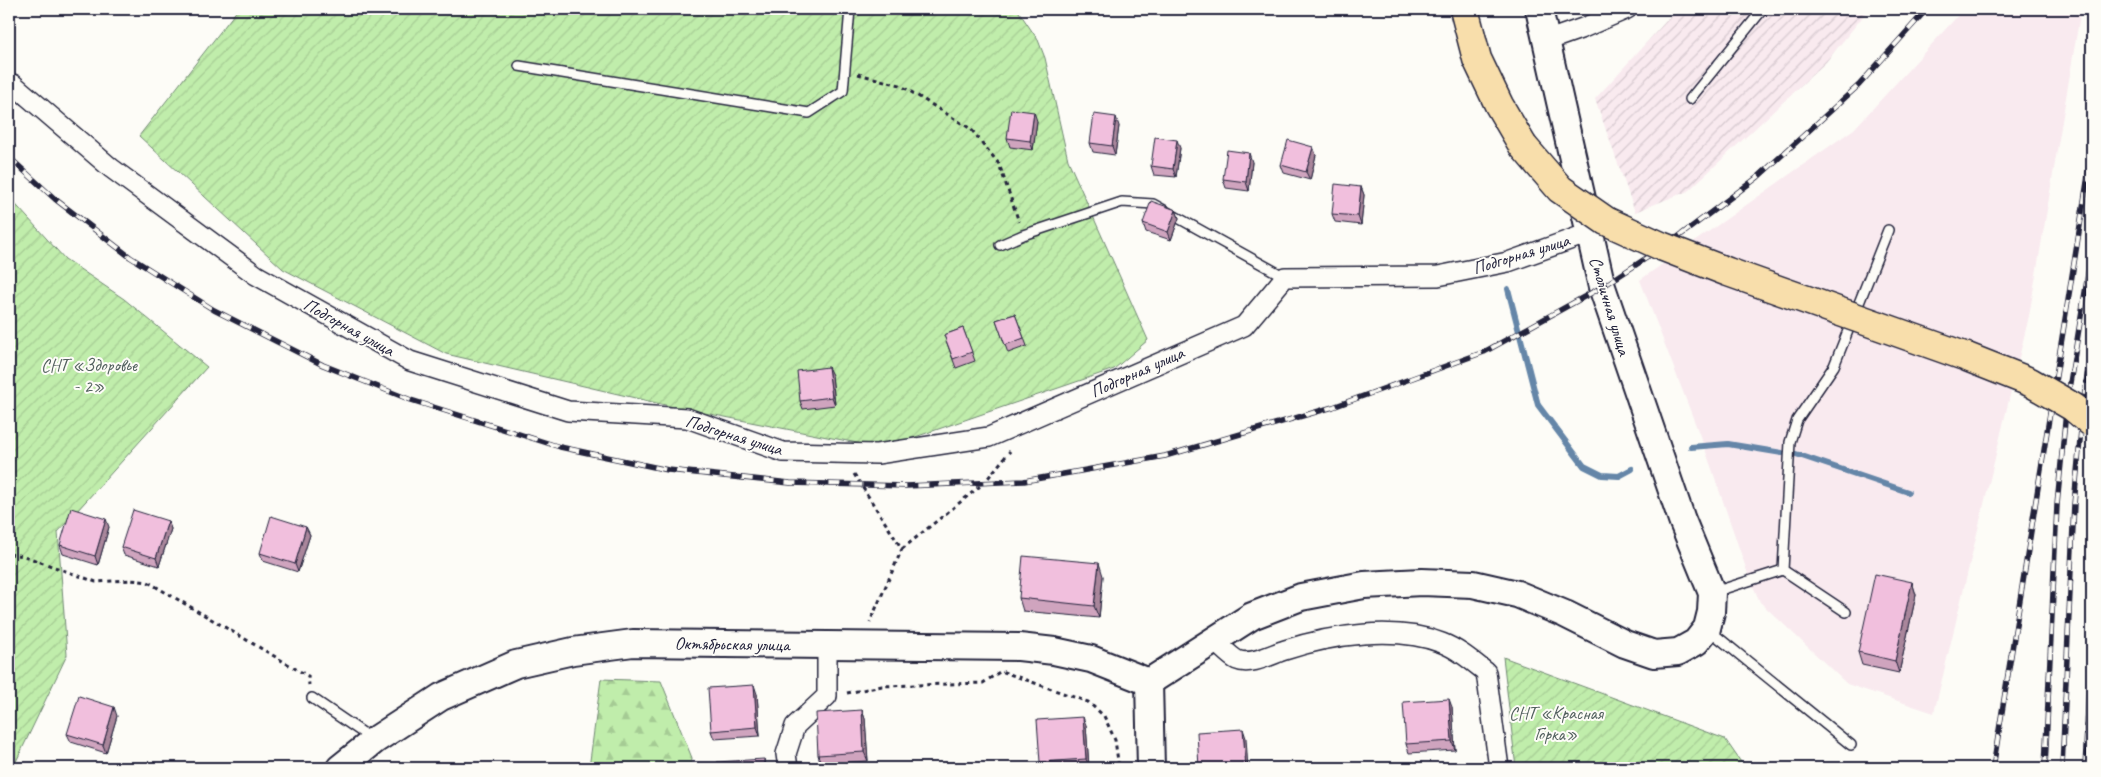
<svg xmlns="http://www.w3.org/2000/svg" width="2101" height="777" viewBox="0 0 2101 777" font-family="Caveat,sans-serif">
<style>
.built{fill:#f9eaef}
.industrial{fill:url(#industrial-furrows)}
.forest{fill:url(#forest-firs);stroke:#718873}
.garden{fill:url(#garden-furrows);stroke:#718873}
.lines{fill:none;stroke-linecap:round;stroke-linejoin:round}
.stream{stroke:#6586a8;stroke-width:6}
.lane-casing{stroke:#22223b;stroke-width:12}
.street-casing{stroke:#22223b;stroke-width:22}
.secondary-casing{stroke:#22223b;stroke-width:30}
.primary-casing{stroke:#22223b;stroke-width:31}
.path{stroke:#22223b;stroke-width:3;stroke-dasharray:4 4;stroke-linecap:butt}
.lane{stroke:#fdfcf7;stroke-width:9}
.street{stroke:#fdfcf7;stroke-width:19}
.secondary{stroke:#fdfcf7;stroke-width:26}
.primary{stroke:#f8deab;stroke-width:28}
.rail-casing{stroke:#22223b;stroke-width:5.5}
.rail{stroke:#fdfcf7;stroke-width:4;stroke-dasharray:11;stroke-linecap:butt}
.primary-bridge-casing{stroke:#22223b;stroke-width:31;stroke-linecap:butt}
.primary-bridge{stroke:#f8deab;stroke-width:28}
.wall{fill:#cfa4be;stroke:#22223b}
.shaded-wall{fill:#a9869b;stroke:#22223b}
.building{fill:#f1bfdd;stroke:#22223b}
.labels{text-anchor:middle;stroke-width:4;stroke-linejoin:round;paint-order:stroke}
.street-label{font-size:18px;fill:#22223b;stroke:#fdfcf7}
.park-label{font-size:18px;fill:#515f5d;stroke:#fdfcf7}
</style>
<defs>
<pattern id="industrial-furrows" width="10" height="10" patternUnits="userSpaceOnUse" patternTransform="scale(1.25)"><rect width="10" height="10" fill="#f9eaef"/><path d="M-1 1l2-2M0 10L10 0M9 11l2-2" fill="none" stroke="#d5c8ce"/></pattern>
<pattern id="forest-firs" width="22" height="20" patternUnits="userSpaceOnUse" patternTransform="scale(1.25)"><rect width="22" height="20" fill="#c0edab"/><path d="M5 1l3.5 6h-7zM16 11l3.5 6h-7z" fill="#a5cb94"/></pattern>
<pattern id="garden-furrows" width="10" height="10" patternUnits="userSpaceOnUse" patternTransform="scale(1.25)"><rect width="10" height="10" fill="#c0edab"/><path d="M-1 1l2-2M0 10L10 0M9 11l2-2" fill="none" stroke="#a5cb94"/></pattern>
</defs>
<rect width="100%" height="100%" fill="#fdfcf7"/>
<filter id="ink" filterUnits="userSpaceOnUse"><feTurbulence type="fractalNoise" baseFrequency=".02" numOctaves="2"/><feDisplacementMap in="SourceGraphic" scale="10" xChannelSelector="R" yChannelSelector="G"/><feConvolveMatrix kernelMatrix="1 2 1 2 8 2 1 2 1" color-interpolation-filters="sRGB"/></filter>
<g filter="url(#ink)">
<polygon class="built" points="1964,9 2081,9 2029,316 1934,713 1847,684 1760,602 1749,577 1705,449 1640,280 1854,129"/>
<polygon class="industrial" points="1677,9 1869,9 1826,62 1688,191 1635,212 1595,99"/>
<polygon class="forest" points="601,679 661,681 692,758 691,768 589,768"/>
<g class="garden">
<polygon points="238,9 1017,9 1038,40 1045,58 1068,160 1148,340 1114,369 883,448 674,407 446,354 283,269 139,136"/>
<polygon points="9,197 65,259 124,299 207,367 58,532 67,655 13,768 9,768"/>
<polygon points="1503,657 1725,739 1745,768 1516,768"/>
</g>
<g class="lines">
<g class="stream">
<polyline points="1508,289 1538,405 1584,466 1602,475 1619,476 1632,469"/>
<polyline points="1691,447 1728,444 1782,453"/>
<polyline points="1796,454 1908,492"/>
</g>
<defs>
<g id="lane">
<polyline points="519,66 809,113 843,91 850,9"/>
<polyline points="1690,99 1763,9"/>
<polyline points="1000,245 1023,235 1122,202 1153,204 1285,277"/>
<polyline points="1714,592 1783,570"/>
<polyline points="1846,612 1783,570 1790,442 1797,420 1834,366 1888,230"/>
<polyline points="1709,630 1851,745"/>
<polyline points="312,698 372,739"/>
</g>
<g id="street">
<polyline points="1546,41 1583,28 1627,9"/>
<polyline points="13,84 111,168 256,275 410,361 568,411 687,418 783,452 877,454 989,437 1244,326 1285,277 1438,276 1508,262 1589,233"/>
<path d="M 1214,641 C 1221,646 1229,656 1237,660 C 1251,666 1272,654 1285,650 C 1331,635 1395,625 1442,643 C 1458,649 1472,661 1486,672 L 1499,768"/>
<polyline points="788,768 786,754 795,726 827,696 827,645"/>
</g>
<g id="secondary">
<polyline points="1149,682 1252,616 1301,597 1364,585 1422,582 1473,584 1517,594 1565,614 1625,644 1654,654 1678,652 1696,642 1707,628 1711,612 1712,593 1682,520 1602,287 1539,9"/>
<polyline points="1149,682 1151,768"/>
<polyline points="340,768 375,740 441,697 516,664 573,651 633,643 1019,647 1054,651 1091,659 1149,682"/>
</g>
<polyline id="primary" points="1464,9 1477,59 1499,105 1523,146"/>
</defs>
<use href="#lane" class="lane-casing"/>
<use href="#street" class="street-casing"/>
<use href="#secondary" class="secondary-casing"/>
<use href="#primary" class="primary-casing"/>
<g class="path">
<polyline points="858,74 900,85 971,129 999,164 1019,222"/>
<polyline points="854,474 902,549 870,622"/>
<polyline points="902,549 984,483 1010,451"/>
<polyline points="9,554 24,556 96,582 131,580 148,582 308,676 309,685"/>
<polyline points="847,693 882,686 983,683 1001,671 1088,702 1104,716 1115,740 1119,768"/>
</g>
<use href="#lane" class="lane"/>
<use href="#street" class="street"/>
<use href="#secondary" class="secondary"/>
<use href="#primary" class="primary"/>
<defs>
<g id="rail">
<polyline points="9,157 55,199 130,257 214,310 323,365 411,400 560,447 668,470 790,483 906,486 1024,481 1165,456 1333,407 1484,352 1602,287 1674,240 1758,177 1859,85 1927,9"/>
<polyline points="1993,768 2092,151"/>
<polyline points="2045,768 2057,505 2067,401 2092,250"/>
<polyline points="2062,768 2074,504 2084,398 2092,340"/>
<polyline points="2085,768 2092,627"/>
</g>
</defs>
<use href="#rail" class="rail-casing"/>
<use href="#rail" class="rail"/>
<defs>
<polyline id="primary-bridge" points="1523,146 1560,189 1606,221 1661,246 1728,272 1967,357 2030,382 2073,407 2092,423"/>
</defs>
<use href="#primary-bridge" class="primary-bridge-casing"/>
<use href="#primary-bridge" class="primary-bridge"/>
</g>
<g class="wall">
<polygon points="1037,121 1033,150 1010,147 1007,138"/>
<polygon points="1119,126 1115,155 1093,152 1090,143"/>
<polygon points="1313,147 1316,155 1310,180 1284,173 1281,165"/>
<polygon points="1180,148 1176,177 1154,175 1151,166"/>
<polygon points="1252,162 1249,191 1226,188 1223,179"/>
<polygon points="1361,187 1364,195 1361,225 1335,222 1332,214"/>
<polygon points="1176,210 1179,218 1171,240 1146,232 1143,223"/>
<polygon points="1015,314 1027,346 1008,353 996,320"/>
<polygon points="963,328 975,361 956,368 944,335"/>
<polygon points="832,375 835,405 803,409 800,401"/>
<polygon points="168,521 171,529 159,566 124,555 121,547"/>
<polygon points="109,527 98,565 63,554 60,545"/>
<polygon points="306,527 310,535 298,572 263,561 260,553"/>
<polygon points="1103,576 1099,618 1023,611 1019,598"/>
<polygon points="1912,582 1916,595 1899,673 1862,665 1858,652"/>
<polygon points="757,694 760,736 714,739 711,731"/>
<polygon points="1452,707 1455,750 1409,753 1406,744"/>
<polygon points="862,710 865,719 868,761 821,764 818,755"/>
<polygon points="117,716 106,753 71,742 67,734"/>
<polygon points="1086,725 1089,767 1072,768 1043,768 1040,762"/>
</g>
<g class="shaded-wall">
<polygon points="1034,112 1037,121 1033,150 1030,141"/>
<polygon points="1116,117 1119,126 1115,155 1112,146"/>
<polygon points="1177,140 1180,148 1176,177 1173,169"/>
<polygon points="1313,147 1316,155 1310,180 1306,172"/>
<polygon points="1249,153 1252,162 1249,191 1246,182"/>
<polygon points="1361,187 1364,195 1361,225 1358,216"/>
<polygon points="1176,210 1179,218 1171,240 1168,232"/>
<polygon points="828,367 832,375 835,405 832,397"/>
<polygon points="106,519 109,527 98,565 95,556"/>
<polygon points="168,521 171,529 159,566 156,558"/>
<polygon points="306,527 310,535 298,572 295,564"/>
<polygon points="1099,563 1103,576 1099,618 1094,606"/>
<polygon points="1912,582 1916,595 1899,673 1895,661"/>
<polygon points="754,685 757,694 760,736 757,727"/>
<polygon points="1449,699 1452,707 1455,750 1452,741"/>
<polygon points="114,707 117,716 106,753 103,745"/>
<polygon points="862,710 865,719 868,761 864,752"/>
<polygon points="1083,717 1086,725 1089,767 1086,759"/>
<polygon points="1243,729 1246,738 1248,768 1246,768"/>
<polygon points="764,759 767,767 767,768 764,768"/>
</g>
<g class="building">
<polygon points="1011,109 1034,112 1030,141 1007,138"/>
<polygon points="1094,114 1116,117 1112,146 1090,143"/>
<polygon points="1155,137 1177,140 1173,169 1151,166"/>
<polygon points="1288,140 1313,147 1306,172 1281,165"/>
<polygon points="1227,150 1249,153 1246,182 1223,179"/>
<polygon points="1335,184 1361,187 1358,216 1332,214"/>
<polygon points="1151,201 1176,210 1168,232 1143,223"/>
<polygon points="1015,314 1024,338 1005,345 996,320"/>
<polygon points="963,328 972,352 953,359 944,335"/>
<polygon points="828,367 832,397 800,401 797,371"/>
<polygon points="71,508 106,519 95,556 60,545"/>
<polygon points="133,510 168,521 156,558 121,547"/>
<polygon points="271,516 306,527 295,564 260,553"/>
<polygon points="1023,556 1099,563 1094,606 1019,598"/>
<polygon points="1875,574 1912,582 1895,661 1858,652"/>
<polygon points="754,685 757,727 711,731 708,688"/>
<polygon points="79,696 114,707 103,745 67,734"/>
<polygon points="1449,699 1452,741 1406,744 1403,702"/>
<polygon points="862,710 864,752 818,755 816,713"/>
<polygon points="1083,717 1086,759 1040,762 1037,720"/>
<polygon points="1243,729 1246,768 1199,768 1197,732"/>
<polygon points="764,759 764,768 718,768 717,762"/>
</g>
</g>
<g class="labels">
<g class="street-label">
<text transform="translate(1521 254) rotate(-17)" y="6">Подгорная улица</text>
<text transform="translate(1610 306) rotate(73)" y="6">Столичная улица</text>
<text transform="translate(349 327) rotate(29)" y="6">Подгорная улица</text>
<text transform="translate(1137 372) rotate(-24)" y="6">Подгорная улица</text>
<text transform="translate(734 435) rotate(17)" y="6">Подгорная улица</text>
<text transform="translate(732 644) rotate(1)" y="6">Октябрьская улица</text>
</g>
<g class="park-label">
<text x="89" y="371">СНТ «Здоровье<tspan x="89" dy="21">- 2»</tspan></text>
<text x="1556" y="719">СНТ «Красная<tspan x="1556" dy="21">Горка»</tspan></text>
</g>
</g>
<rect width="2101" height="777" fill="none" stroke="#fdfcf7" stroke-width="30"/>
<rect x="15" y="15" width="2071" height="747" fill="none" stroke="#22223b" stroke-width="2" filter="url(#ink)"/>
</svg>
